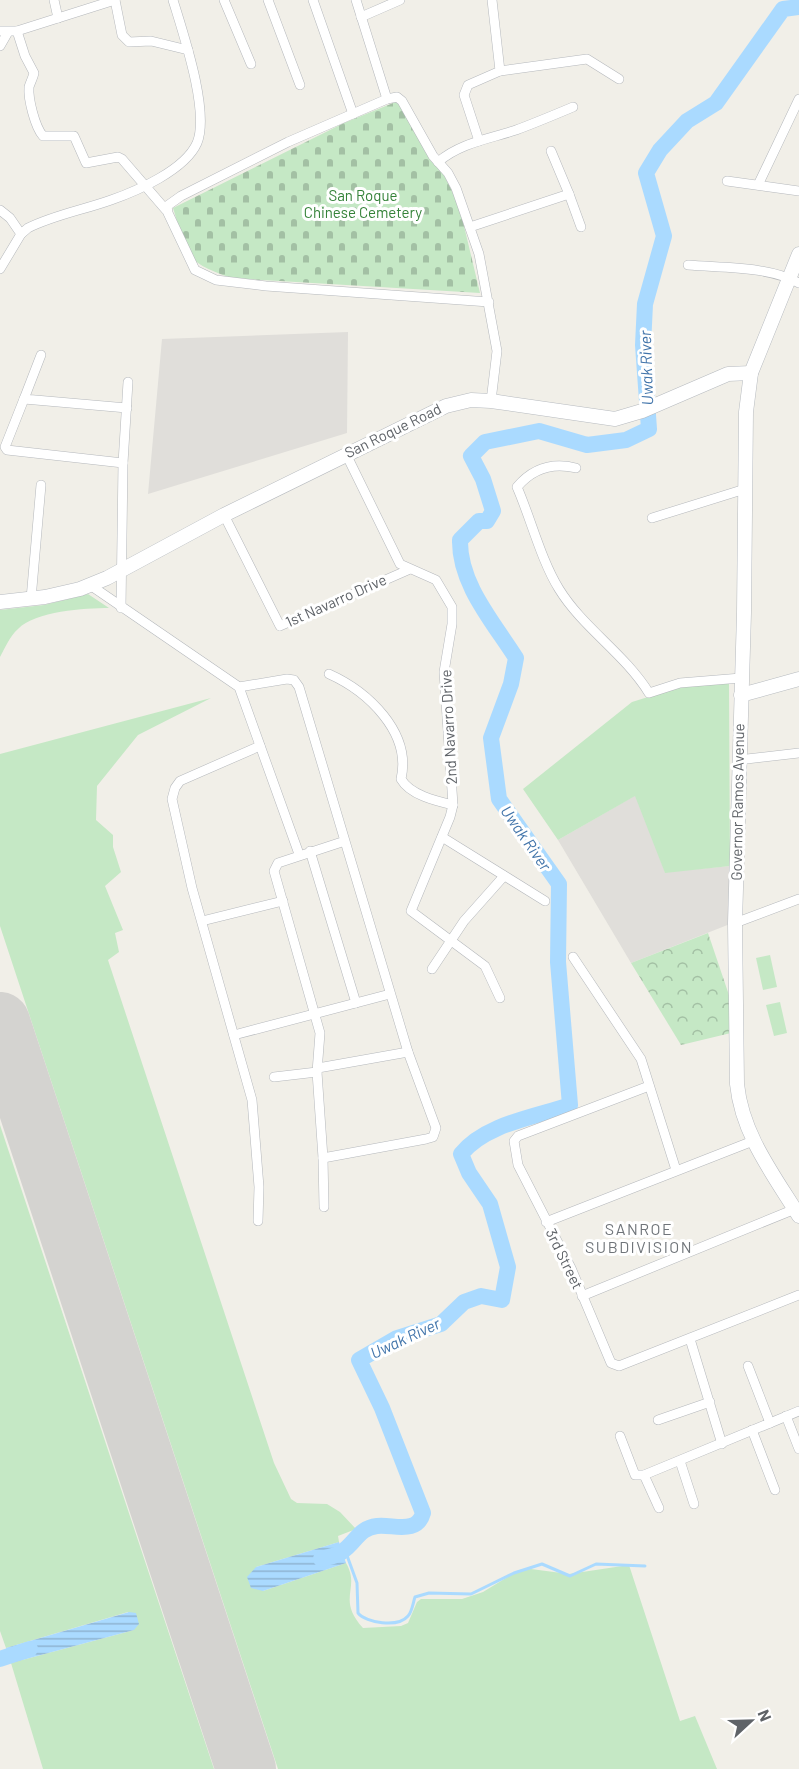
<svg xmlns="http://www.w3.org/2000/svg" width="799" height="1769" viewBox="0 0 799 1769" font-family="Barlow,sans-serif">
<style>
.industrial{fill:#e0deda}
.grass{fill:#c5e8c5}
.forest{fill:url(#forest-crowns)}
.cemetery{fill:url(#cemetery-stones)}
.water{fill:url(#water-rules)}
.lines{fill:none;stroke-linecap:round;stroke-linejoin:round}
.stream{stroke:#aadaff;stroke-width:3}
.river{stroke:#aadaff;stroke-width:16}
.runway{stroke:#d4d3d0;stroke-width:60}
.street-casing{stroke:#b5b8bc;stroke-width:10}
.secondary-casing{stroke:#b6babf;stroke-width:15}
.street{stroke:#fff;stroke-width:9}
.secondary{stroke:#fff;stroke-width:14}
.labels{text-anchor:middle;stroke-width:6;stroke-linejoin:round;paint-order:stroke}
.park-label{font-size:15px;fill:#348238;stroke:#fff}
.street-label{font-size:15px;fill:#5f6368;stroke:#fff}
.water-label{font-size:16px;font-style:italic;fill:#4174aa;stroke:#fff}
.neighbourhood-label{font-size:16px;letter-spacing:1.5px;fill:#70757a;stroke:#fff}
</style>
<defs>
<pattern id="forest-crowns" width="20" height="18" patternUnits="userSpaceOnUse" patternTransform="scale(1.5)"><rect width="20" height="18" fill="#c5e8c5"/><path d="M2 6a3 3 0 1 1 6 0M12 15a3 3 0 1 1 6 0" fill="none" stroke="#a3c0a4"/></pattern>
<pattern id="cemetery-stones" width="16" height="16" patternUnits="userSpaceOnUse" patternTransform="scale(1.5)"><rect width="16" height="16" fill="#c5e8c5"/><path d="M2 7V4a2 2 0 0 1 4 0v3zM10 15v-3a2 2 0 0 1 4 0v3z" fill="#a3c0a4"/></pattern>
<pattern id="water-rules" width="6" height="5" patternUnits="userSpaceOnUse" patternTransform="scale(1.5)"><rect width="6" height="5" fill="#aadaff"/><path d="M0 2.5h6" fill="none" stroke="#8eb4d2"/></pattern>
</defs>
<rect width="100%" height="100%" fill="#f1efe8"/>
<g class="industrial">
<polygon points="348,332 347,433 148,494 162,339"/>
<polygon points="636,795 665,872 730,866 730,924 631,963 558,840"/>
</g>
<g class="grass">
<path d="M 88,594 L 109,608 C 85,608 35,611 18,629 C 10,636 5,648 0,657 L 0,610 L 44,605 Z"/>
<polygon points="729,683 730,866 665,873 635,796 558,840 523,789 632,702 680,687"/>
<path d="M 211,698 L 138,735 L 97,786 L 96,820 L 113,835 L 113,847 L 121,872 L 105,886 L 123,930 L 115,933 L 119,952 L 108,960 L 274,1463 L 291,1499 L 297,1503 L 327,1504 L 340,1512 L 356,1529 L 338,1536 L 339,1542 L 256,1567 L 263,1591 L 346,1563 C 361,1589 336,1598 363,1628 L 401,1626 L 408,1623 L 417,1602 L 421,1599 L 462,1599 L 483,1592 L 519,1570 L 531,1569 L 569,1574 L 629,1565 L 680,1721 L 695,1716 L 717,1769 L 278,1769 L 0,926 L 0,754 Z"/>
<polygon points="770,955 777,987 763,990 756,958"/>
<polygon points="780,1002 787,1033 774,1036 766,1005"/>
<polygon points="0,1125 214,1769 43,1769 11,1663 134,1630 128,1612 6,1648 0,1631"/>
</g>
<polygon class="forest" points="708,933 731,1001 731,1033 681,1045 631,963"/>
<path class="cemetery" d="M 398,101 L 430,160 L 442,171 L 459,205 L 480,293 L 231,278 C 181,260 188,255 173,208 L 344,123 Z"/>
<g class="water">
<polygon points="339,1542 346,1563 263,1591 251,1588 247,1577 256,1567"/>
<polygon points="129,1612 136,1613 139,1624 134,1630 11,1663 6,1648"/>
</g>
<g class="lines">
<path class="stream" d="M 345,1550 L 357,1583 L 358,1613 C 366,1623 398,1628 408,1616 C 412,1612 413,1603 415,1597 L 429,1593 L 471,1594 L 514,1573 L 542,1564 L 570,1576 L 596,1564 L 645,1566"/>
<g class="river">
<path d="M 321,1559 C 328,1557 338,1556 343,1551 C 356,1542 359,1528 377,1526 C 393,1524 417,1535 423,1513 L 382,1408 L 359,1360 L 397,1338 L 441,1324 L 464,1302 L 481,1296 L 502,1300 L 508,1267 L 490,1204 L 469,1173 L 461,1154 C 485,1124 535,1117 570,1105 L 558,962 L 559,884 L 499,799 L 491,738 L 511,684 L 516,658 C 494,623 459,584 460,540 L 479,521 L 487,521 L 493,511 L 483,479 L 471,456 L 485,442 L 539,431 L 587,445 L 626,440 L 649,429 L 643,345 L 645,304 L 664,236 L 646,173 L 660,150 L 687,121 L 716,103 L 783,9 L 799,7"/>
<polyline points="0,1659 30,1649"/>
</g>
<polyline class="runway" points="0,1022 246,1769"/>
<defs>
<g id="street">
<polyline points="54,0 58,18"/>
<polyline points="115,0 122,35 129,42 151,41 188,50"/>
<polyline points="224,0 251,64"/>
<polyline points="268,0 300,85"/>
<polyline points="313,0 353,114"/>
<polyline points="356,0 387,99"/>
<polyline points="361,17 400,0"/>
<polyline points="0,31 17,31 115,0"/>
<path d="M 17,31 L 25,56 L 34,73 C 33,78 30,83 29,87 C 28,99 35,127 43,136 L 74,136 L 86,163 L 118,157 L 122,159 L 166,210"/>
<polyline points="0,46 8,32"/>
<polyline points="500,71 587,59 619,79"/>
<polyline points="479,141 464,95 468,85 500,71 492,0"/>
<path d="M 438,162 C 460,143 489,139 516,130 C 535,123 554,115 573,107"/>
<polyline points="727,181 799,191"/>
<polyline points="758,185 799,99"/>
<polyline points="569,194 581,227"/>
<polyline points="0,210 10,218 21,234"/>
<polyline points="470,227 569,194 551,151"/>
<path d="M 688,265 C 723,268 768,266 799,283"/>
<path d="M 0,269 L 21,234 L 28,228 C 54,215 83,210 111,200 C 137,191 185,170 197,143 C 210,112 183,33 173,0"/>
<polyline points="489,302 266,286 216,280 195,270 168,213 167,206 181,196 288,142 387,99 397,97 402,101 433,156 448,173 456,188 479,254 497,351 491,401"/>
<polyline points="41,355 24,399 127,408"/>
<polyline points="24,399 5,447 7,450 123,463"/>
<polyline points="346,454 400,564 436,580 452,607 452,624 444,672 453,805 450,817 411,911 485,966 500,998"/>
<path d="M 576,468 C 552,462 533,468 517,487 C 531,519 541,560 559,589 C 583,628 624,653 649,693 L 680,683 L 741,678"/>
<polyline points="224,515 280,626 408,570"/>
<polyline points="652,518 745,489"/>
<polyline points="90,585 239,687 299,854"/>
<polyline points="31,599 41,485"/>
<polyline points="121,608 123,463 128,382"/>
<path d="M 329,674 C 367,691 412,732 401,779 C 410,795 436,801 453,805"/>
<polyline points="239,687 287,679 294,680 299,687 408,1052 436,1128 433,1137 426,1139 323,1158 317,1072 320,1033 274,871 278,863 345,841"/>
<polyline points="738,760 799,753"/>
<polyline points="442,837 545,901"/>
<polyline points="310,851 356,1003"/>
<polyline points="202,921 283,901"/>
<polyline points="735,923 799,899"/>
<polyline points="573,957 641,1059 676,1170"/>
<polyline points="432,969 464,921 504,876"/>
<polyline points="234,1035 390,994"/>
<polyline points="318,1068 408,1052"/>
<polyline points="274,1077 317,1072"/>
<polyline points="649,1086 518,1136 514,1141 518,1165 571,1268 611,1363 619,1366 799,1295"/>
<polyline points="323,1158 324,1207"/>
<polyline points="258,1221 259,1187 252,1100 192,888 172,799 175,788 180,781 260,746"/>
<polyline points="546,1222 753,1141"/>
<polyline points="582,1296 795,1209"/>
<polyline points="690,1339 722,1444"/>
<polyline points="748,1366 770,1423"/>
<polyline points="786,1416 799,1449"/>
<polyline points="658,1420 710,1402"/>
<polyline points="752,1430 775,1490"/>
<polyline points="620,1436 635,1475 644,1475 799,1411"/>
<polyline points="680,1461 694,1504"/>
<polyline points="644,1475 659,1508"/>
</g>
<g id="secondary">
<path d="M 799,254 L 751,373 L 746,412 L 744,613 L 735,923 L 737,1084 C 742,1134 773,1174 799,1216"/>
<polyline points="0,602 45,597 80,589 107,578 224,515 446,406 471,400 491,401 615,419 642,411 728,374 751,373"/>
<polyline points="741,695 799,679"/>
</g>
</defs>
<use href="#street" class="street-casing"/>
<use href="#secondary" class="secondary-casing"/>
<use href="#street" class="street"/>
<use href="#secondary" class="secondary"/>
</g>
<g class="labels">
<g class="park-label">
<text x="363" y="201">San Roque<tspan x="363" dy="17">Chinese Cemetery</tspan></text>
</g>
<g class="street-label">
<text transform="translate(393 431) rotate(-26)" y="5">San Roque Road</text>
<text transform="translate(336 601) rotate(-24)" y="5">1st Navarro Drive</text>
<text transform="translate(449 727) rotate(-93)" y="5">2nd Navarro Drive</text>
<text transform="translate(738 802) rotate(-89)" y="5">Governor Ramos Avenue</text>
<text transform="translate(564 1259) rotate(64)" y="5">3rd Street</text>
</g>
<g class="water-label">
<text transform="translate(646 368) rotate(-92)" y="6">Uwak River</text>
<text transform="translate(526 838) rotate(55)" y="6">Uwak River</text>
<text transform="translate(405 1338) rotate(-25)" y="6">Uwak River</text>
</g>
<g class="neighbourhood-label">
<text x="639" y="1235">SANROE<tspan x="639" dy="18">SUBDIVISION</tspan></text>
</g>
</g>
<g transform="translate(751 1721) rotate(68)" stroke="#ffffff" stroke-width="4.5" paint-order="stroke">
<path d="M0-4.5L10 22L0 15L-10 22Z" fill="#5f6368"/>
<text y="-9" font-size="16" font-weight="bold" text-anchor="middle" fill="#5f6368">N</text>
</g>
</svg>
